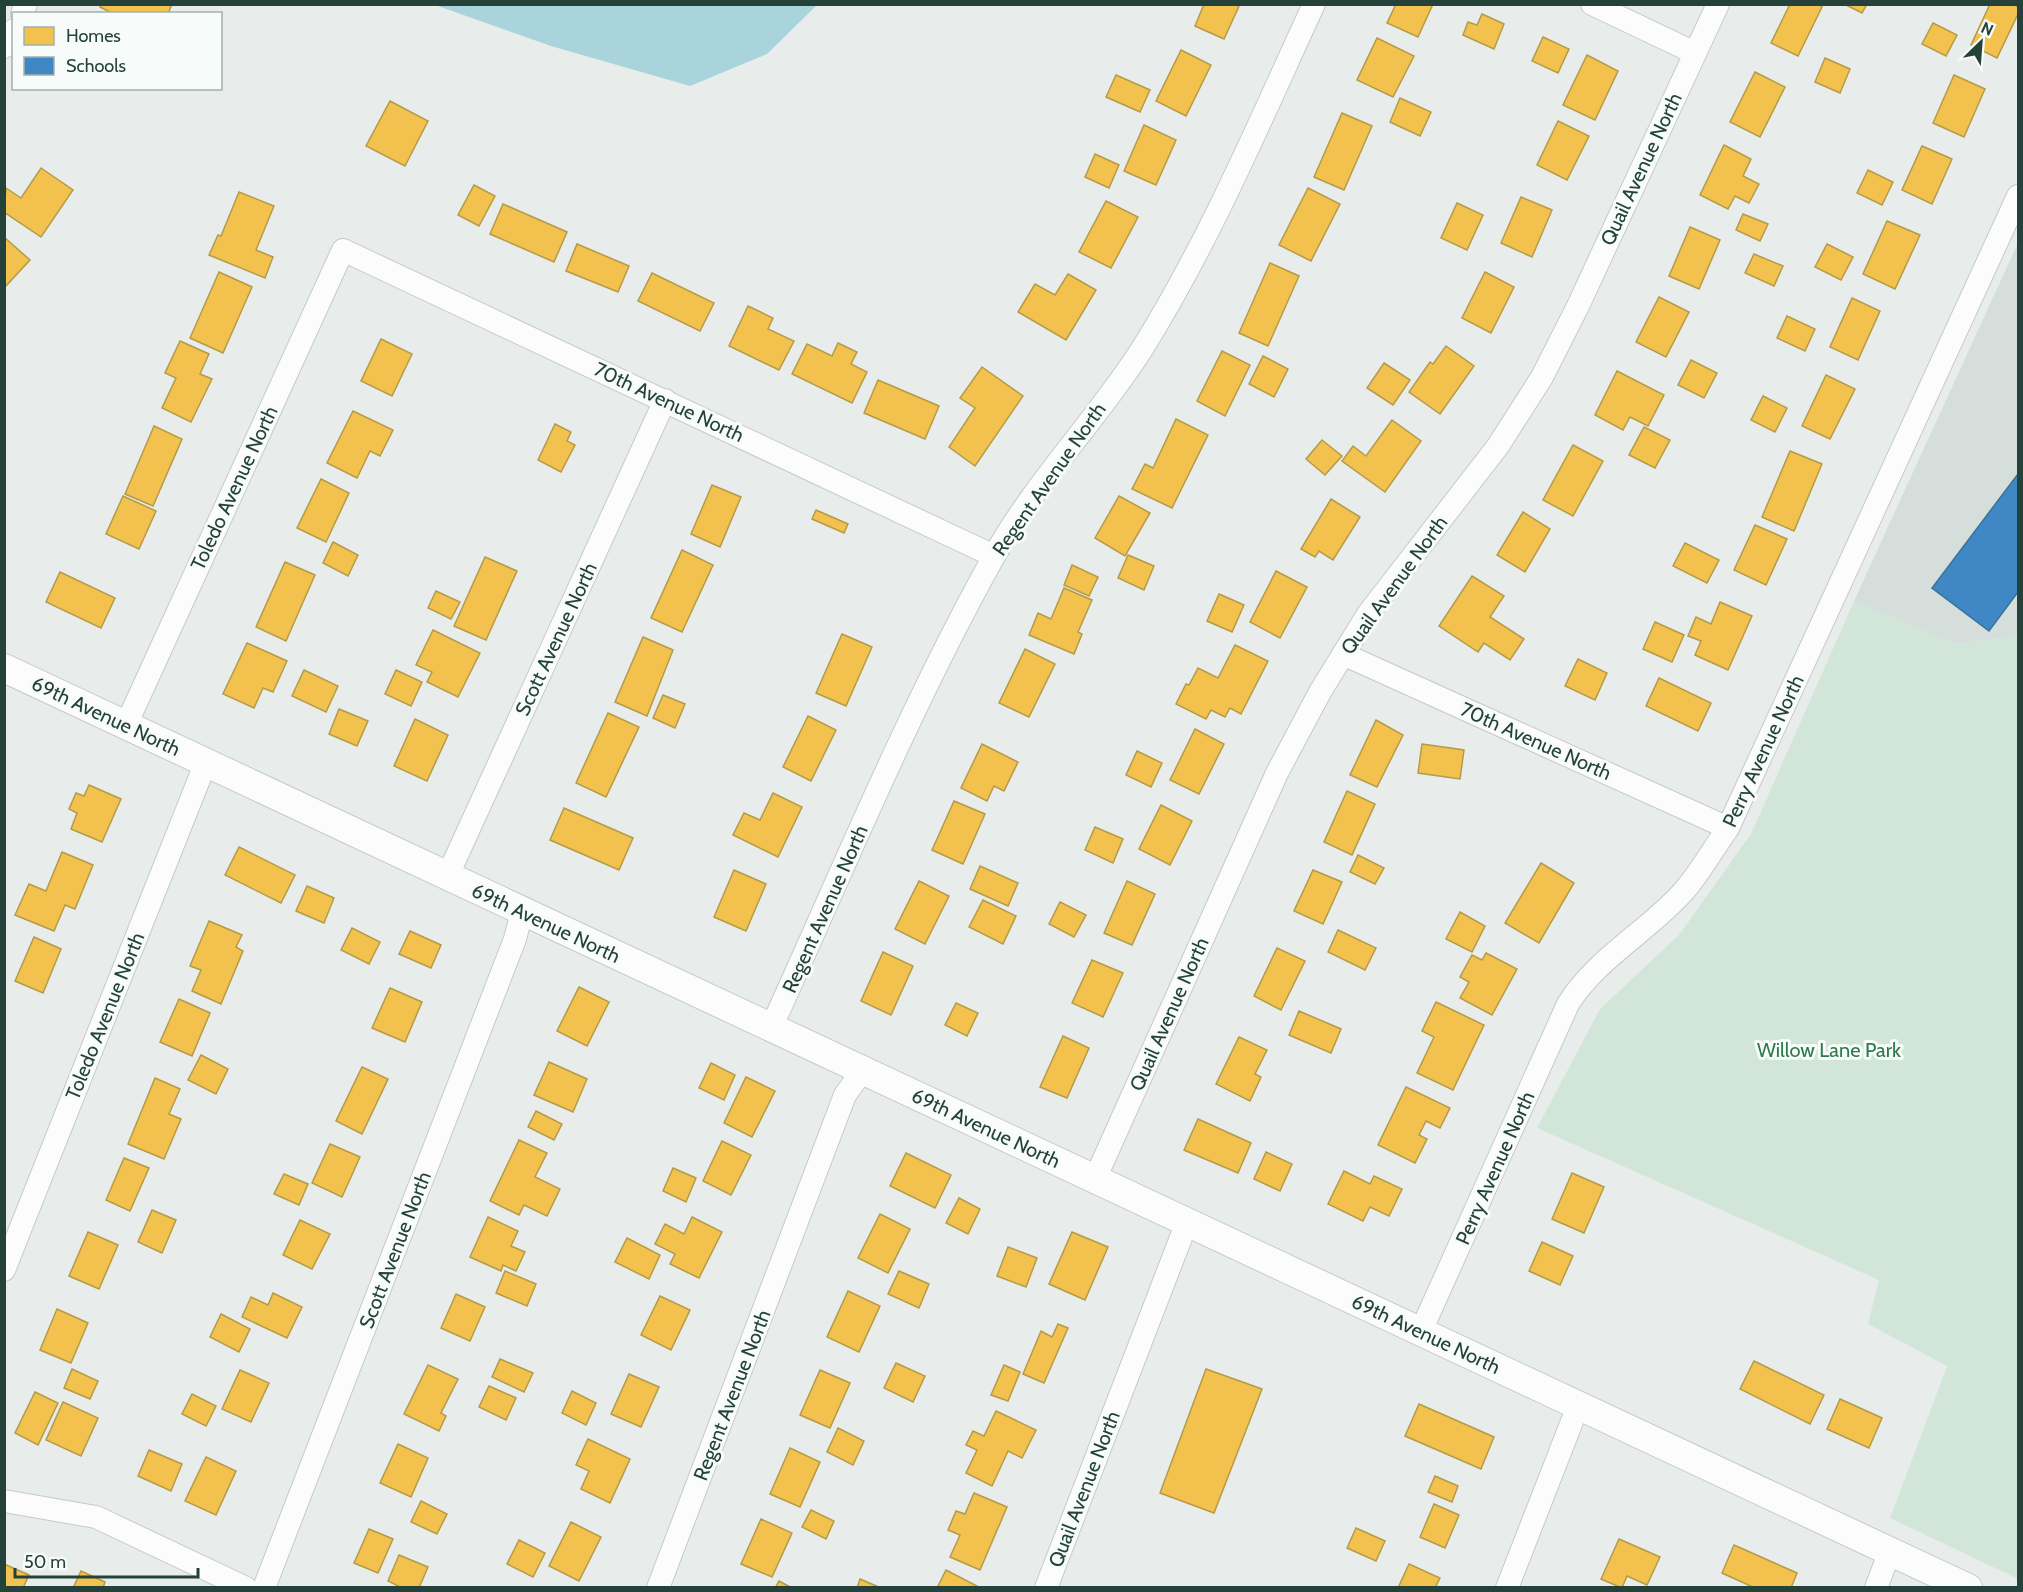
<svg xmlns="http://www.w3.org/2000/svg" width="2023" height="1592" viewBox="0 0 2023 1592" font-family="Cabin,sans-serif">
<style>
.built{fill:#d6dedb}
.green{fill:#d1e6d8}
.water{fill:#a9d4db}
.homes{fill:#f2c14e;stroke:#b49b48;stroke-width:1.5}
.schools{fill:#3f88c5;stroke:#37739b;stroke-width:1.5}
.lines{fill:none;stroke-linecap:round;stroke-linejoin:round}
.minor-casing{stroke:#c5cac8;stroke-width:24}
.tertiary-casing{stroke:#c5cac8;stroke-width:30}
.minor{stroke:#fcfcfc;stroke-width:22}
.tertiary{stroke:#fcfcfc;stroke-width:28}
.labels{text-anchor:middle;stroke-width:6;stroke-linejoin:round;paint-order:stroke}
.street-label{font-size:20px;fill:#24423a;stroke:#f7fbf9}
.park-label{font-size:20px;fill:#2d7a4b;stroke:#f7fbf9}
</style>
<rect width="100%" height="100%" fill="#e8edeb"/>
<polygon class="built" points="2018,243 2018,636 1955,644 1854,601"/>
<polygon class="green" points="1854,601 1955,644 2018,636 2018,1579 1890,1518 1947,1366 1868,1324 1879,1280 1537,1128 1600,1009 1679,935 1751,834"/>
<polygon class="water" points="435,5 817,5 767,54 690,86 551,46"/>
<g class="homes">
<polygon points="101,4 172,4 168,14 114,14 100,7"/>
<polygon points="1204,4 1240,4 1224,39 1195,26"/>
<polygon points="1396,4 1433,4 1418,37 1387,23"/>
<polygon points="1790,4 1818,4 1822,7 1798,56 1771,43"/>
<polygon points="1844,4 1867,4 1862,13"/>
<polygon points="1990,4 2013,4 2018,7 2018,14 1997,58 1971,45"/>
<polygon points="1482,14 1504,24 1494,49 1463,35 1468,22 1477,25"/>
<polygon points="1933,23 1957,35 1946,56 1922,44"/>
<polygon points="1543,37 1569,49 1558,73 1532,61"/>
<polygon points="1377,38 1414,56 1393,97 1357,80"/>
<polygon points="1181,50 1211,65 1186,116 1156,101"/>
<polygon points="1587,55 1618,71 1595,120 1563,105"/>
<polygon points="1825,58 1850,69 1840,93 1815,82"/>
<polygon points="1755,72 1785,87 1760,137 1730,122"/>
<polygon points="1116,75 1150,90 1140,112 1106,97"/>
<polygon points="1954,75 1985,89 1964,137 1933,123"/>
<polygon points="1400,98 1431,112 1420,136 1390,122"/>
<polygon points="390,101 428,121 405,166 366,146"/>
<polygon points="1342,113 1372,126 1344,190 1314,177"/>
<polygon points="1558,121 1589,136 1567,180 1537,165"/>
<polygon points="1144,125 1176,140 1156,185 1124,171"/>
<polygon points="1724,145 1751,159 1743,176 1759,184 1749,203 1735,196 1728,209 1700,195"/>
<polygon points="1922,146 1952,159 1932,204 1902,190"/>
<polygon points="1095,154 1119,165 1109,188 1085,177"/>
<polygon points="41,168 73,190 41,237 4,212 6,188 21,198"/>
<polygon points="1868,170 1893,182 1882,205 1857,193"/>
<polygon points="474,185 495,196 479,226 458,215"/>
<polygon points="1308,188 1340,204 1311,261 1279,245"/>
<polygon points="239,192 274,206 256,250 273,257 265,278 209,255 218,235 221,236"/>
<polygon points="1521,197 1552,210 1532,257 1501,243"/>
<polygon points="1106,201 1138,217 1111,268 1079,252"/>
<polygon points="1457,203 1483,215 1467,250 1441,238"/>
<polygon points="503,204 567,232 554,262 490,234"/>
<polygon points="1743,214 1768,224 1760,241 1736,230"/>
<polygon points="1887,221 1920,235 1895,289 1863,274"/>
<polygon points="1690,227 1720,240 1699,289 1669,276"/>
<polygon points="4,237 30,260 4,288"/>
<polygon points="577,244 629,266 618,292 566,271"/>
<polygon points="1827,244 1853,257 1841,280 1815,267"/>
<polygon points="1754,254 1783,266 1774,286 1745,273"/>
<polygon points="1270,263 1299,276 1268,346 1239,333"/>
<polygon points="219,272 252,287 223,353 190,338"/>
<polygon points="1485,272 1514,287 1491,333 1462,318"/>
<polygon points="652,273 714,303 700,331 638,301"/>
<polygon points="1068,274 1096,290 1066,340 1018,312 1035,284 1055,295"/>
<polygon points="1659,297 1689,312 1666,357 1636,342"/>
<polygon points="1852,298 1880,311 1858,360 1830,347"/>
<polygon points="748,306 773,318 768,329 794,341 779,370 729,346"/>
<polygon points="1787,316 1815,329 1805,351 1777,338"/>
<polygon points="381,339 412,354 392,396 361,381"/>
<polygon points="180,341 209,354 200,374 212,379 191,422 162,408 176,378 165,373"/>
<polygon points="838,343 857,352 851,364 867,372 852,403 792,374 807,344 832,356"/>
<polygon points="1446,346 1474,366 1440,414 1409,392 1430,362 1433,364"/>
<polygon points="1222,351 1250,365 1225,416 1197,401"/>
<polygon points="1263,356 1288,369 1274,397 1249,384"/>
<polygon points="1691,360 1717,373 1704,398 1678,385"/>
<polygon points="1384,363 1410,380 1393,405 1367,388"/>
<polygon points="982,367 1023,396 975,466 949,447 975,408 960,398"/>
<polygon points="1617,371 1664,395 1648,426 1630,417 1623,430 1595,415"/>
<polygon points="1826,375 1855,389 1830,439 1802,426"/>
<polygon points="878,380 939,406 925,439 864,413"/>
<polygon points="1763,396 1787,408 1775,432 1751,420"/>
<polygon points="353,411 393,430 380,456 370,451 357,478 327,463"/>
<polygon points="1176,419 1208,435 1172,508 1132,489 1145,464 1153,468"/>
<polygon points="1392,420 1421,441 1385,492 1342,461 1353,446 1366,456"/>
<polygon points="555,424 571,432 567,441 575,445 561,472 538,460"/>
<polygon points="154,426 182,439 153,506 125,494"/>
<polygon points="1644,427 1670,440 1655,468 1629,455"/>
<polygon points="1322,440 1342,456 1325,475 1306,459"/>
<polygon points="1573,445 1603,461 1573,516 1543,500"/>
<polygon points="1790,451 1822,464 1794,531 1762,517"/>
<polygon points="321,479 349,493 326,542 297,528"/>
<polygon points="712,485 741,497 720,547 691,534"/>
<polygon points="123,496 156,511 139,549 106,534"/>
<polygon points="1119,496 1150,513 1125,556 1095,538"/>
<polygon points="1331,499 1360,517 1333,560 1319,551 1315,557 1301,549"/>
<polygon points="816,510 848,524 844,533 812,519"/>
<polygon points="1523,512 1550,529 1525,572 1497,555"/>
<polygon points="1755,525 1787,539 1766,585 1734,570"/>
<polygon points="333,542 358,555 348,576 323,563"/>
<polygon points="1685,543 1719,560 1707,583 1673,566"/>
<polygon points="682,550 713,565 682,632 651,618"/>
<polygon points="1128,555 1154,566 1144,590 1118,578"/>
<polygon points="485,557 517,571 486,640 454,626"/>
<polygon points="285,562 315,575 286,641 256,627"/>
<polygon points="1072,565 1098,577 1089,596 1064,585"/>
<polygon points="1276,571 1307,587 1280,638 1250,622"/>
<polygon points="60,572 115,598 101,628 46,602"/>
<polygon points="1472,576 1504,596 1490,617 1524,639 1510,660 1484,643 1478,652 1439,626"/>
<polygon points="1064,588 1092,600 1078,632 1082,634 1074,654 1029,635 1038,613 1051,619"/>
<polygon points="436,591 460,602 451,619 428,608"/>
<polygon points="1219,594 1244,605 1232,632 1207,621"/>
<polygon points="1720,602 1752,616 1728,670 1695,655 1701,641 1688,636 1696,617 1711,624"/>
<polygon points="1655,622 1684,635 1672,662 1643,649"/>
<polygon points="433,630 480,653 458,697 427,682 432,672 416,665"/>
<polygon points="842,634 872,647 846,706 816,693"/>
<polygon points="643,637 673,650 647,716 615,702"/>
<polygon points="247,643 287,661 273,692 263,688 254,708 223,694"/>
<polygon points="1235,645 1268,661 1241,714 1230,708 1225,717 1211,710 1206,719 1176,704 1186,684 1189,685 1198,668 1218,678"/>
<polygon points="1025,649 1055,664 1029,717 999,703"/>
<polygon points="1578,659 1607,673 1595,700 1565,686"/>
<polygon points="304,670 338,686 326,712 292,696"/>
<polygon points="396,670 422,682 411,706 385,694"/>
<polygon points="1659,678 1711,703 1698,731 1646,706"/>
<polygon points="663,695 685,704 675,728 653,718"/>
<polygon points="339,709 368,721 357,746 329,734"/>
<polygon points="608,713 639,727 606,797 576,783"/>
<polygon points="808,716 836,730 811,781 783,767"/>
<polygon points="415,719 448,735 427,781 394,766"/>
<polygon points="1376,720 1403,735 1377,787 1350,775"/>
<polygon points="1195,729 1224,744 1199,794 1170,780"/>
<polygon points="982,744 1018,762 1004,791 994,786 987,801 961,788"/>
<polygon points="1422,744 1464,750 1460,779 1418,773"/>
<polygon points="1137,751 1162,763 1151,787 1126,775"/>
<polygon points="89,785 121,799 102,842 71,829 77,813 69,809 76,793 84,796"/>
<polygon points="1347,791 1375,804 1352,855 1324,842"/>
<polygon points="773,793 802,807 778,857 733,835 744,813 760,820"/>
<polygon points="954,801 985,814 963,864 932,850"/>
<polygon points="1161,805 1192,821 1170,865 1139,849"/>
<polygon points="564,808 633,838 619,870 550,840"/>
<polygon points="1095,827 1123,839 1113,863 1085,850"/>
<polygon points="239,847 295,875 281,903 225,875"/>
<polygon points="62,852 93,865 75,909 65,905 54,931 15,915 29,884 46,891"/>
<polygon points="1358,855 1384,868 1375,884 1350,872"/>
<polygon points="1541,863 1574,883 1539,943 1505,923"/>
<polygon points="980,866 1018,883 1008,906 970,889"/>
<polygon points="734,870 766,884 746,931 714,917"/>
<polygon points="1313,870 1342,882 1323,924 1294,911"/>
<polygon points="919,881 949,896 925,944 895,929"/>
<polygon points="1127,881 1155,894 1132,945 1104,933"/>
<polygon points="307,886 334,898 324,923 296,911"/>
<polygon points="983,900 1016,916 1003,944 969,927"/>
<polygon points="1060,902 1086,915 1074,937 1049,924"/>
<polygon points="1460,912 1485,926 1472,952 1446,939"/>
<polygon points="209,921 242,935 236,947 243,951 221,1004 192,991 201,970 190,966"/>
<polygon points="352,928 380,942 369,964 341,950"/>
<polygon points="1338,930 1376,948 1365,970 1328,952"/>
<polygon points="410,931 441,945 431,968 399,954"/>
<polygon points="34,937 61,949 43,993 15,981"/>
<polygon points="1277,948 1305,961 1281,1010 1254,996"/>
<polygon points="883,952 913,966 891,1015 861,1001"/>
<polygon points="1486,953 1517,969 1492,1015 1460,998 1469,982 1460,977 1472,955 1482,960"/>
<polygon points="1092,960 1123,973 1103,1017 1072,1003"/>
<polygon points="579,987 609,1002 587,1046 557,1031"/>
<polygon points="390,988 422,1002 405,1042 372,1028"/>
<polygon points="179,999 210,1013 192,1056 160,1042"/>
<polygon points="1436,1002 1484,1025 1453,1090 1417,1073 1434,1037 1422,1031"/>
<polygon points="956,1003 978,1013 967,1036 945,1025"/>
<polygon points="1299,1011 1341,1029 1331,1053 1289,1035"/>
<polygon points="1063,1036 1089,1048 1067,1098 1040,1087"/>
<polygon points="1239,1037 1267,1050 1255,1074 1261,1077 1250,1101 1216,1084"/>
<polygon points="201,1055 228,1069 216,1094 188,1080"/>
<polygon points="549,1062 587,1079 573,1112 534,1095"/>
<polygon points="711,1063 735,1075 724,1100 699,1088"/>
<polygon points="362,1067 388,1079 362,1134 336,1121"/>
<polygon points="746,1077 775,1091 752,1137 724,1123"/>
<polygon points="155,1078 180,1089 169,1114 181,1119 164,1159 128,1144"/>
<polygon points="1406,1087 1450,1108 1440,1128 1426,1121 1419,1135 1427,1139 1415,1163 1378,1145"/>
<polygon points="536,1111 562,1124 554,1140 528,1127"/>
<polygon points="1198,1119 1251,1143 1238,1173 1184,1150"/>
<polygon points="519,1140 547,1153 535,1177 560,1189 547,1216 524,1205 519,1215 490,1201"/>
<polygon points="722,1141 751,1155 731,1195 703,1181"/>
<polygon points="330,1144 360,1157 342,1197 312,1183"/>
<polygon points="1266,1152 1292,1164 1280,1191 1254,1179"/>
<polygon points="906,1153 951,1175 935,1208 890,1186"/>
<polygon points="124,1158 149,1168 130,1211 106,1200"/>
<polygon points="673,1168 696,1178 686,1202 663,1191"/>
<polygon points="1344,1171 1370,1184 1374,1176 1402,1189 1389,1216 1370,1207 1363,1221 1328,1204"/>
<polygon points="1572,1173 1604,1187 1584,1233 1552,1219"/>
<polygon points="284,1174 308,1184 299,1205 274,1194"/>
<polygon points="959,1198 980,1209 968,1234 946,1223"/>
<polygon points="152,1210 176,1220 162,1253 138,1242"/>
<polygon points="880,1214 910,1229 888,1273 858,1258"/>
<polygon points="488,1217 518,1231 511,1246 525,1252 516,1271 503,1265 501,1271 470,1257"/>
<polygon points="692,1217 722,1232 699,1278 670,1264 675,1254 655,1244 665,1224 684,1234"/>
<polygon points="300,1220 330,1234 312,1269 283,1255"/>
<polygon points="88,1232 118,1245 99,1289 69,1276"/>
<polygon points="1072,1232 1108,1247 1085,1300 1049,1284"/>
<polygon points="627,1238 660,1255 649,1279 615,1262"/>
<polygon points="1542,1242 1573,1256 1560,1285 1529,1271"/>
<polygon points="1008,1247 1037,1258 1026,1287 997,1276"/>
<polygon points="505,1271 536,1284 527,1306 496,1293"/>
<polygon points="899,1271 929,1284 919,1308 888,1294"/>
<polygon points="848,1291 880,1306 859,1352 827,1337"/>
<polygon points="273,1293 302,1307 287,1338 242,1317 251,1297 268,1305"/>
<polygon points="456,1294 485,1307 470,1341 441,1328"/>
<polygon points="660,1296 690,1310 671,1350 641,1335"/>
<polygon points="57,1309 88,1323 71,1363 40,1350"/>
<polygon points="221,1314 250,1329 239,1352 210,1337"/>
<polygon points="1058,1324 1068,1328 1044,1383 1023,1374 1041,1331 1052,1337"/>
<polygon points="500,1359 533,1373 524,1392 492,1377"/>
<polygon points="1754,1361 1824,1395 1810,1424 1740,1389"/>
<polygon points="896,1363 925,1376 913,1402 884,1388"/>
<polygon points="428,1365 458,1379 441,1413 446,1416 439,1431 404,1414"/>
<polygon points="1004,1365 1020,1372 1008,1401 991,1395"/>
<polygon points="72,1369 98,1381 90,1399 64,1388"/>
<polygon points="1206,1369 1262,1389 1214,1513 1160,1493"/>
<polygon points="240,1370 269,1383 251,1422 222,1409"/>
<polygon points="820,1370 850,1383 830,1428 800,1415"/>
<polygon points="629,1374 659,1387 641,1427 611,1414"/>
<polygon points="489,1386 516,1398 506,1420 479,1407"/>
<polygon points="572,1391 596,1403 586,1425 562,1413"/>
<polygon points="35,1392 58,1403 38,1445 15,1433"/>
<polygon points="192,1394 216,1406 206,1426 182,1414"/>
<polygon points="1840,1399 1882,1418 1869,1448 1827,1429"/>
<polygon points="63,1402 98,1418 81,1456 46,1440"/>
<polygon points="1419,1404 1494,1437 1481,1469 1405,1436"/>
<polygon points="996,1411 1036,1430 1022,1458 1008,1451 992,1486 966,1473 977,1450 966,1445 973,1431 984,1436"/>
<polygon points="838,1428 864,1441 853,1465 827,1452"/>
<polygon points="588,1439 630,1459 610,1503 581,1489 589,1471 576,1465"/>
<polygon points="398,1444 428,1458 411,1497 380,1483"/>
<polygon points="790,1448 820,1462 800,1507 770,1494"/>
<polygon points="149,1450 182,1464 171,1491 138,1476"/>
<polygon points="206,1457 236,1471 216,1515 185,1501"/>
<polygon points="1435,1476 1458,1486 1452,1502 1428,1492"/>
<polygon points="974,1493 1007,1507 980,1570 950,1557 960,1535 948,1530 956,1511 965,1514"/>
<polygon points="421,1501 447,1514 437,1534 411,1522"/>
<polygon points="1434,1504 1459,1515 1445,1548 1420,1537"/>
<polygon points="811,1510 834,1521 826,1539 802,1527"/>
<polygon points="761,1519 792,1533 772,1577 741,1564"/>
<polygon points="571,1522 601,1537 579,1581 549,1566"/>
<polygon points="1356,1528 1385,1541 1376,1561 1347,1548"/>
<polygon points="369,1529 393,1539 378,1573 354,1563"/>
<polygon points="1619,1539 1660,1557 1647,1585 1627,1576 1622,1588 1601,1579"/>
<polygon points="519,1540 545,1553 533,1577 507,1564"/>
<polygon points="1734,1545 1797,1573 1791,1588 1755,1588 1722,1573"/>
<polygon points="399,1555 428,1567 419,1588 402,1588 388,1581"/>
<polygon points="4,1564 29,1575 23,1588 4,1588"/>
<polygon points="1409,1564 1440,1578 1435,1588 1398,1588"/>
<polygon points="946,1570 977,1586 976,1588 937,1588"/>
<polygon points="81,1571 105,1582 103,1588 73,1588"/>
<polygon points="860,1579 881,1588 857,1588"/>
<polygon points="779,1581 792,1588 775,1588"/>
</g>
<polygon class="schools" points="2018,474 2018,592 1989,631 1932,588"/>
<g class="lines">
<defs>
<g id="minor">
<polyline points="1592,4 1695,53"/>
<polyline points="22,14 26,4"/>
<polyline points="4,47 14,30"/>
<polyline points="1343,654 1728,828"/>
<polyline points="126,725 343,250 994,556"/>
<polyline points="447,877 665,400"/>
<path d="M 771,1028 C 843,870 909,709 993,558 C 1034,483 1096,421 1142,349 C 1210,240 1260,121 1314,4"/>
<polyline points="1095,1179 1277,773 1320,692 1368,614 1498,446 1542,377 1578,306 1718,4"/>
<polyline points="4,1270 206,762"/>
<path d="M 1421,1331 L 1568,1004 C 1597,958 1647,932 1683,892 C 1700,873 1713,849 1728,828 L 2018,196"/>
<polyline points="4,1501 96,1517 246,1588"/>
<polyline points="264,1588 515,939 522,912"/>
<polyline points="658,1588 845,1095 863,1070"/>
<polyline points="1046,1588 1187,1222"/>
<polyline points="1507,1588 1578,1406"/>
<polyline points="1876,1588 1890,1551"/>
</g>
<polyline id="tertiary" points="4,668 1968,1588"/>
</defs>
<use href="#minor" class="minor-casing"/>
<use href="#tertiary" class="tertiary-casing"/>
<use href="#minor" class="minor"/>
<use href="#tertiary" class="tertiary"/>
</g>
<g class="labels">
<g class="street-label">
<text transform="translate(1641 169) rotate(-65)" y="7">Quail Avenue North</text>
<text transform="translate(669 402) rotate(25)" y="7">70th Avenue North</text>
<text transform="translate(1049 479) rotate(-55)" y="7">Regent Avenue North</text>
<text transform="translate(234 488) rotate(-65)" y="7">Toledo Avenue North</text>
<text transform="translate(1394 585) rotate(-54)" y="7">Quail Avenue North</text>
<text transform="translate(556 639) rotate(-65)" y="7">Scott Avenue North</text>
<text transform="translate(106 716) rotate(25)" y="7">69th Avenue North</text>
<text transform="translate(1536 741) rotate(24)" y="7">70th Avenue North</text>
<text transform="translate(1763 751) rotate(-65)" y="7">Perry Avenue North</text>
<text transform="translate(825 909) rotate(-66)" y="7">Regent Avenue North</text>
<text transform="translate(546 923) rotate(25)" y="7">69th Avenue North</text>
<text transform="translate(1169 1014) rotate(-66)" y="7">Quail Avenue North</text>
<text transform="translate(105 1016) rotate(-68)" y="7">Toledo Avenue North</text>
<text transform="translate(986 1128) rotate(25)" y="7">69th Avenue North</text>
<text transform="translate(1495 1168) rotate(-66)" y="7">Perry Avenue North</text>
<text transform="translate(395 1250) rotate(-69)" y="7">Scott Avenue North</text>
<text transform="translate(1426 1334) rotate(25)" y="7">69th Avenue North</text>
<text transform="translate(732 1395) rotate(-69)" y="7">Regent Avenue North</text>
<text transform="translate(1084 1489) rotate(-69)" y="7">Quail Avenue North</text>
</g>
<g class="park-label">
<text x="1829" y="1057">Willow Lane Park</text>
</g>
</g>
<rect width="2023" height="1592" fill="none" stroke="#24423a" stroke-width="12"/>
<rect x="12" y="12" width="210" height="78" fill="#f7fbf9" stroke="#a3b1ad" stroke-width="1.5"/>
<rect x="24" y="27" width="30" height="18" fill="#f2c14e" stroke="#a3b1ad" stroke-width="1.5"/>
<text x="66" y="42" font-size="18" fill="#24423a">Homes</text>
<rect x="24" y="57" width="30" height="18" fill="#3f88c5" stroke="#a3b1ad" stroke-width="1.5"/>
<text x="66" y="72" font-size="18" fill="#24423a">Schools</text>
<g transform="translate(1981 42) rotate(25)" stroke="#f7fbf9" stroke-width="4.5" paint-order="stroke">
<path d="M0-4.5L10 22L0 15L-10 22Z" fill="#24423a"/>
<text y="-9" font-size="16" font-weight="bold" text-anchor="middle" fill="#24423a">N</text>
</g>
<path d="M15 1568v9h183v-9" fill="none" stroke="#24423a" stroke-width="3"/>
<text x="24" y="1568" font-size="18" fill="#24423a" stroke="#f7fbf9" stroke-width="4.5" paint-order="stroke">50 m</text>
</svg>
